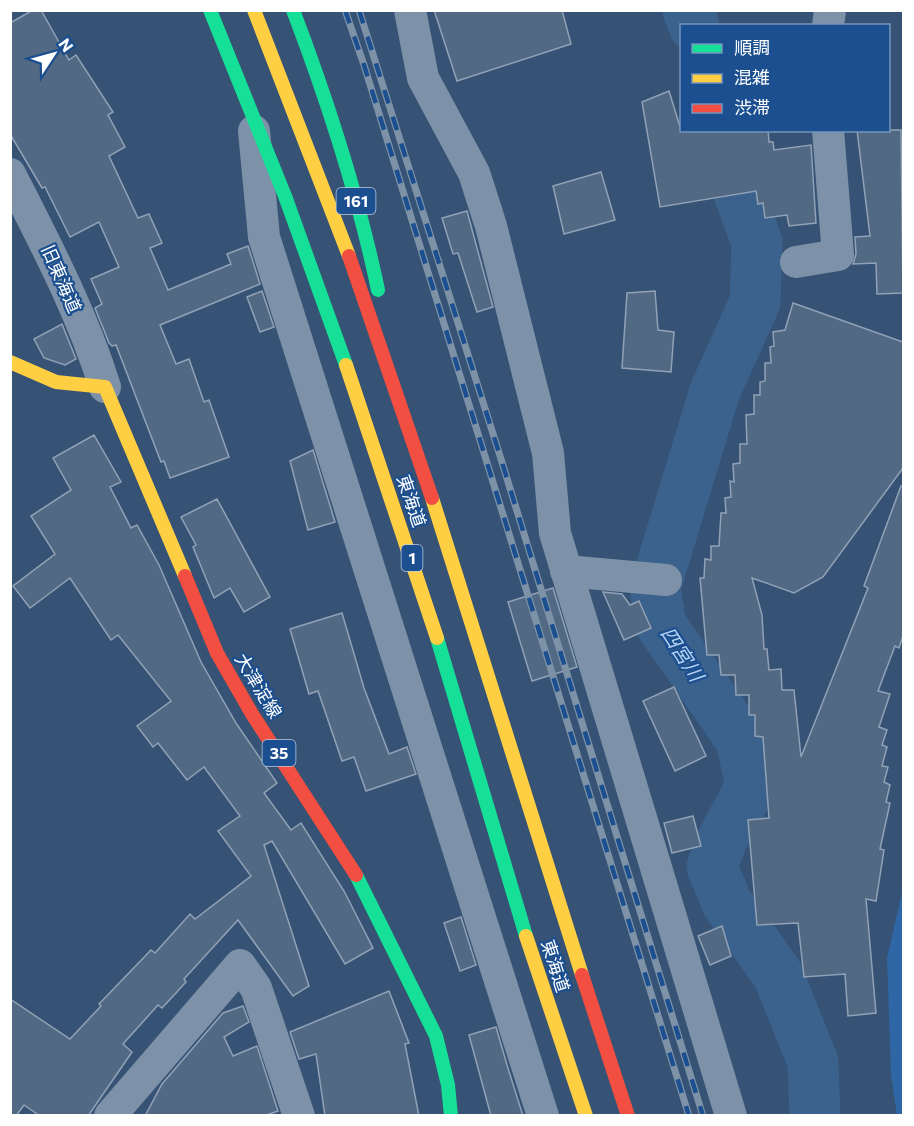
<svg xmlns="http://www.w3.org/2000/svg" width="914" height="1126" viewBox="0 0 914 1126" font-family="Commissioner,'Noto Sans JP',sans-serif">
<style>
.green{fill:#2f66a5}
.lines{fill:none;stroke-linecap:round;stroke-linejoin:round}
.river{stroke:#3b618d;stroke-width:51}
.building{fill:#526984;stroke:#92a2b6;stroke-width:1.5}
.street{stroke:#7d92a8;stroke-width:32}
.fast{stroke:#16e098;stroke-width:14}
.slow{stroke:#ffcf43;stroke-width:14}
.jam{stroke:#f24e42;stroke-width:14}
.rail-casing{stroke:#7e92a7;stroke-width:7}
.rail{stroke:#1b4f8f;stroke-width:4.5;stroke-dasharray:14;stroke-linecap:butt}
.labels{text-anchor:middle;stroke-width:4.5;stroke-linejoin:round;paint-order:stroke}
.shield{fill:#1b4f8f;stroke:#bbcadd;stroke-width:1.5}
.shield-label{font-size:16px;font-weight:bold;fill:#fff}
.street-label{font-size:18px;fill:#fff;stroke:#1b4f8f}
.water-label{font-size:20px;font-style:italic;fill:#b5d3f5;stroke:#1b4f8f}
</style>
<rect width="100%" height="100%" fill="#365274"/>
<polygon class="green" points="903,888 904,1115 897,1116 891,1074 887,958"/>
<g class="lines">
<g class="river">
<polyline points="688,10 694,26"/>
<polyline points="729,130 738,191 757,242 755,302 715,391 655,588 661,625 741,740 751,786 722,840 712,867 727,903 778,975 813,1062 815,1116"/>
</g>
</g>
<g class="building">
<polygon points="33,10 41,10 69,60 76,55 113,112 108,115 125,147 109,156 138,218 149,214 162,243 150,248 168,290 231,264 227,254 248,246 260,284 160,325 176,364 189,359 204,402 209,400 229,457 170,478 164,461 161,462 116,345 112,346 109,343 95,308 102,304 91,279 119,267 99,222 70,237 45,187 42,188 10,134 10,23"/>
<polygon points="434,10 562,10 571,44 457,81"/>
<polygon points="669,91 681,130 768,130 769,142 773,142 774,150 811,145 816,223 789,226 787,215 765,218 763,203 758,204 756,191 660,207 642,102"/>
<polygon points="857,130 901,130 903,293 877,294 876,263 853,264 856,254 855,237 870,236"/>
<polygon points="601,172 615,220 564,234 553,186"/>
<polygon points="467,211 493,307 477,312 458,253 453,254 442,218"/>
<polygon points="262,291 274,327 260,332 247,297"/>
<polygon points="655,291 658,330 674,332 671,372 622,368 627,293"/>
<polygon points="793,303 903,342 903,468 823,577 794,593 752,578 762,615 764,649 767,649 769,670 781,669 782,690 794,690 801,757 868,588 864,586 901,486 903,486 903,636 899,648 895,646 878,691 890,694 879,727 887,730 882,745 887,747 882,766 888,767 884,782 890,785 886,802 890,803 880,849 884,850 876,901 866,899 876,1013 848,1016 845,974 804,977 798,923 757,925 748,820 769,818 763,737 755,736 755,715 749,715 749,695 736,695 735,675 721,675 719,655 707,655 700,578 704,578 705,559 711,560 711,546 719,546 721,513 726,513 725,498 731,497 730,481 734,482 733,464 740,463 740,444 747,444 746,415 754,414 754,395 760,395 760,382 765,381 765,363 771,363 770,347 774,346 773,332 785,330"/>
<polygon points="62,324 76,359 65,365 44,358 34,339"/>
<polygon points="94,435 121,482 110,487 131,528 137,525 159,565 201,662 236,723 277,783 264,793 291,830 301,823 344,891 373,948 345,964 272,841 264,845 309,986 293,996 238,920 184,979 186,982 176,993 162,1008 158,1005 123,1044 132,1052 88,1116 40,1116 24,1105 16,1116 10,1116 10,999 70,1039 101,1006 99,1004 151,950 155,953 190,914 195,919 251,876 218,831 240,816 204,767 187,780 158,743 153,747 137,726 171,701 118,635 111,640 70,578 30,608 13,586 55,554 31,516 71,490 53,458"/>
<polygon points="313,450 335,522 308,530 290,461"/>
<polygon points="217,499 270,597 244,612 230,588 214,598 193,547 196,545 181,517"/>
<polygon points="553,588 577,667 532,681 508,602"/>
<polygon points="603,592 622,594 630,605 639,601 651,628 624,640"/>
<polygon points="342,613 364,688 389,754 407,747 416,774 366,791 354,757 342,761 318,691 309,694 290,629"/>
<polygon points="674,687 706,756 675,771 643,701"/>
<polygon points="693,816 701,846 672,853 664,823"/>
<polygon points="461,917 476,965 460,971 444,923"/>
<polygon points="722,926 731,956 710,965 698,936"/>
<polygon points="389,991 409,1043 405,1044 419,1116 325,1116 316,1054 299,1059 290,1032"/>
<polygon points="243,1006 249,1022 224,1037 233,1056 257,1046 278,1111 264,1116 145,1116 162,1084 223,1013"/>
<polygon points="496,1027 507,1065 523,1116 491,1116 469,1035"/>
</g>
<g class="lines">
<g class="street">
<polyline points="410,10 423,78 474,173 491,226 548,453 555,533 731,1116"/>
<polyline points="828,26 830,10"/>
<polyline points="254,131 264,237 543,1116"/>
<path d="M 10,174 C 45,243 82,313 105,387"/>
<polyline points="796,262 838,255 828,130"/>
<polyline points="566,571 666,580"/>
<polyline points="110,1116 240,965 256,988 299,1116"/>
</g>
<g class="fast">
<polyline points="210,10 285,196 346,365"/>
<path d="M 293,10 C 328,102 358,194 378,290"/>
<polyline points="437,638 526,936"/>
<polyline points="356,875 436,1036 448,1085 451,1116"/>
</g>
<g class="slow">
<polyline points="254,10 349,256"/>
<polyline points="10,362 56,382 105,387 185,576"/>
<polyline points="346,365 437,638"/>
<polyline points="432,498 582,975"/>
<polyline points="526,936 586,1116"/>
</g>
<g class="jam">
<polyline points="349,256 432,498"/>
<polyline points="185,576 217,653 252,714 356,875"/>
<polyline points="582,975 628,1116"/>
</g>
<defs>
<g id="rail">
<polyline points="345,10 364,65 689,1116"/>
<polyline points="359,10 501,459 703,1116"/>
</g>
</defs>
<use href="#rail" class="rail-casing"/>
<use href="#rail" class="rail"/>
</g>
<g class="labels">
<g class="shield">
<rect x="336.5" y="188" width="39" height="26" rx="4.5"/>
<rect x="401.5" y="545" width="21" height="26" rx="4.5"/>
<rect x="262.5" y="740" width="33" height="26" rx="4.5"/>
</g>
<g class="shield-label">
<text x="356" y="207">161</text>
<text x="412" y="564">1</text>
<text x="279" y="759">35</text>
</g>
<g class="street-label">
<text transform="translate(61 279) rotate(66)" y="6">旧東海道</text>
<text transform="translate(411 501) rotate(71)" y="6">東海道</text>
<text transform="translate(258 686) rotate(59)" y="6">大津淀線</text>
<text transform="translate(555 966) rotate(72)" y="6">東海道</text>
</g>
<g class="water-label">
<text transform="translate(682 654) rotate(57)" y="7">四宮川</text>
</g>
</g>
<rect width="914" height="1126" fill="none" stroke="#ffffff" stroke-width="24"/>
<rect x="680" y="24" width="210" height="108" fill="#1b4f8f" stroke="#7695bc" stroke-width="1.5"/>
<rect x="692" y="44" width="30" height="9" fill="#16e098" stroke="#7695bc" stroke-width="1.5"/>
<text x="734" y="54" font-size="18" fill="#ffffff">順調</text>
<rect x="692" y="74" width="30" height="9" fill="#ffcf43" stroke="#7695bc" stroke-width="1.5"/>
<text x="734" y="84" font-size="18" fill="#ffffff">混雑</text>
<rect x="692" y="104" width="30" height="9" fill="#f24e42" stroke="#7695bc" stroke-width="1.5"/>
<text x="734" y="114" font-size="18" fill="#ffffff">渋滞</text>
<g transform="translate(54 54) rotate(54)" stroke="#1b4f8f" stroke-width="4.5" paint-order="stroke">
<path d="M0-4.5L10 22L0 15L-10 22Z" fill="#ffffff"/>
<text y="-9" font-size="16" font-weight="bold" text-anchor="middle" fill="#ffffff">N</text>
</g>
</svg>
